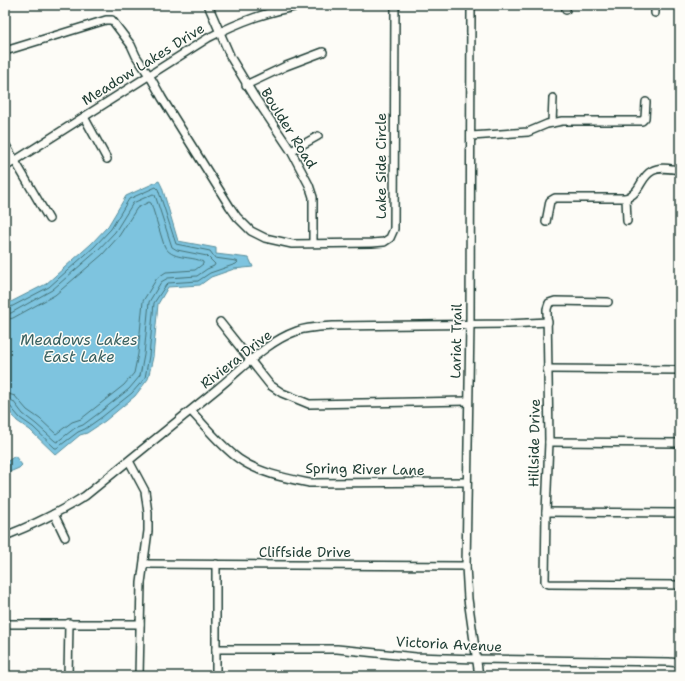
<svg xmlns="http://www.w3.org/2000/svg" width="685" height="681" viewBox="0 0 685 681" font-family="'Shantell Sans',sans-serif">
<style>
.water{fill:#7ec4df;stroke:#588e9b}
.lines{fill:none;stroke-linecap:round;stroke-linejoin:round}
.shore{stroke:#457378;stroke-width:1}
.minor-casing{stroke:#1f3d34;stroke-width:10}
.minor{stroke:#fdfcf7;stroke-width:7}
.labels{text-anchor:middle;stroke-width:3;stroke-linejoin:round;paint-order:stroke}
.street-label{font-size:14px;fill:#1f3d34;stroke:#fdfcf7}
.water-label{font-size:15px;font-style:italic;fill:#375f5f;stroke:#fdfcf7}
</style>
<rect width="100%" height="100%" fill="#fdfcf7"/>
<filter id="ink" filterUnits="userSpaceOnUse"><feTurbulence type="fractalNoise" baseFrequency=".025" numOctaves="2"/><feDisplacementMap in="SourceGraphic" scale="8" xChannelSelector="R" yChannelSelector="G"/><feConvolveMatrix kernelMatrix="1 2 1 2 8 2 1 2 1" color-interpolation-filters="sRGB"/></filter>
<g filter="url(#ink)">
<g class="water">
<polygon points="159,181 162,187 178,241 216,248 216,254 249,258 253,267 234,269 211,277 200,285 168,287 158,304 153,357 148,379 135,396 105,421 87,433 80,435 56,455 30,430 17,421 5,406 5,305 46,284 91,244 108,226 126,196"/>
<polygon points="15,456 22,465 19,468 5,474 5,463"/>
</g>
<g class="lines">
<g class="shore">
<polyline points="5,309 9,308 49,287 94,247 111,229 129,199 156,187 158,189 176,244 210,251 215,258 236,261 238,262 236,264 210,273 198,281 168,283 166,285 154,303 149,356 145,378 132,393 102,417 85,429 78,432 57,448 55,448 33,427 20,418 9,405 5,404"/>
<polyline points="5,314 11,313 52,290 97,251 115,232 133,203 153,194 155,195 172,247 177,250 207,256 215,264 214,266 207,269 197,276 168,278 161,282 149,302 144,355 140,376 129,389 99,413 83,425 75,428 57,442 55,441 36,424 23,414 13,401 5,399"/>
<path d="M 5,320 L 13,318 L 55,295 L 102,255 L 119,236 L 137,208 L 149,202 L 151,203 L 164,245 C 171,261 191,255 203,262 L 203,264 L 195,270 L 166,272 L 157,278 L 143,301 L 138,354 L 134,373 L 124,385 L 81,419 L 72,422 L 56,434 L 40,419 L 27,410 L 15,396 L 5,393"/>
</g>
<defs>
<g id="minor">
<polyline points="208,5 231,58 254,96 291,151 309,185 313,197 313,243"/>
<polyline points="471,5 470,324 466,566 468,599 479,676"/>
<polyline points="566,10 566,5"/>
<polyline points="655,13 655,5"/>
<polyline points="5,51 106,20 112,20 131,45 136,56 152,80 162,98 230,207 237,217 251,231 265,238 292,244 372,243 384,242 390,238 394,229 395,5"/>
<polyline points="246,85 286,66 323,52"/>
<polyline points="84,117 107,159"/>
<polyline points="552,123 553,98"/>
<polyline points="471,136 528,132 547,124 562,121 642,121 645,118 646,102"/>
<polyline points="5,144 49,219"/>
<polyline points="291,151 318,136"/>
<path d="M 5,167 L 208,38 C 241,21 268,11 305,5"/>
<polyline points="626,198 627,221"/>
<path d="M 546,222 L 550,201 L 555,198 L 626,198 C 641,193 640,177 652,171 C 660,166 671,169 680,170"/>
<polyline points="608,302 555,301 549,303 547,309 549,442 546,512 545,581 546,583 549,584 680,585"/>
<polyline points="220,322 270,385 282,393 309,404 468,401"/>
<polyline points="547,369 680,370"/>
<path d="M 191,411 C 206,427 221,446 239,459 C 259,473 285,478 309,483 L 467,482"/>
<polyline points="549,442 680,443"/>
<polyline points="129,461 145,491 148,513 148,531 141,583 139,676"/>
<polyline points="546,512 680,513"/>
<polyline points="54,514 65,537"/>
<path d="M 5,536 C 33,525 60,512 85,496 C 129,460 173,425 217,389 C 242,369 266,342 297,331 C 308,327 322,327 333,326 L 508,324 L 548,322"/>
<polyline points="144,564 466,566"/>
<polyline points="216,564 216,676"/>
<polyline points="5,624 140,624"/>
<polyline points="216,649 337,649 416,657 476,659 669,662 680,663"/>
<polyline points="68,676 69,623"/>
</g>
</defs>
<use href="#minor" class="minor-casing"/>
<use href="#minor" class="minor"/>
</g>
</g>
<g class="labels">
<g class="street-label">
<text transform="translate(143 64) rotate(-32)" y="5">Meadow Lakes Drive</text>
<text transform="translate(289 128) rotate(58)" y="5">Boulder Road</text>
<text transform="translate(381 166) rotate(-90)" y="5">Lake Side Circle</text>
<text transform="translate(456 341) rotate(-89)" y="5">Lariat Trail</text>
<text transform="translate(236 359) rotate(-38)" y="5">Riviera Drive</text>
<text transform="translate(534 443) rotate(-89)" y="5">Hillside Drive</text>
<text transform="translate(365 469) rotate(1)" y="5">Spring River Lane</text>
<text x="305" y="557">Cliffside Drive</text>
<text transform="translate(449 644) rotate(3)" y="5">Victoria Avenue</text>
</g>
<g class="water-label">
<text x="79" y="345">Meadows Lakes<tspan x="79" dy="17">East Lake</tspan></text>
</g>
</g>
<rect width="685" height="681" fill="none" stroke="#fdfcf7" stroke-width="20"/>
<rect x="10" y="10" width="665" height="661" fill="none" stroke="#1f3d34" stroke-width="1.5" filter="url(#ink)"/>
</svg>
